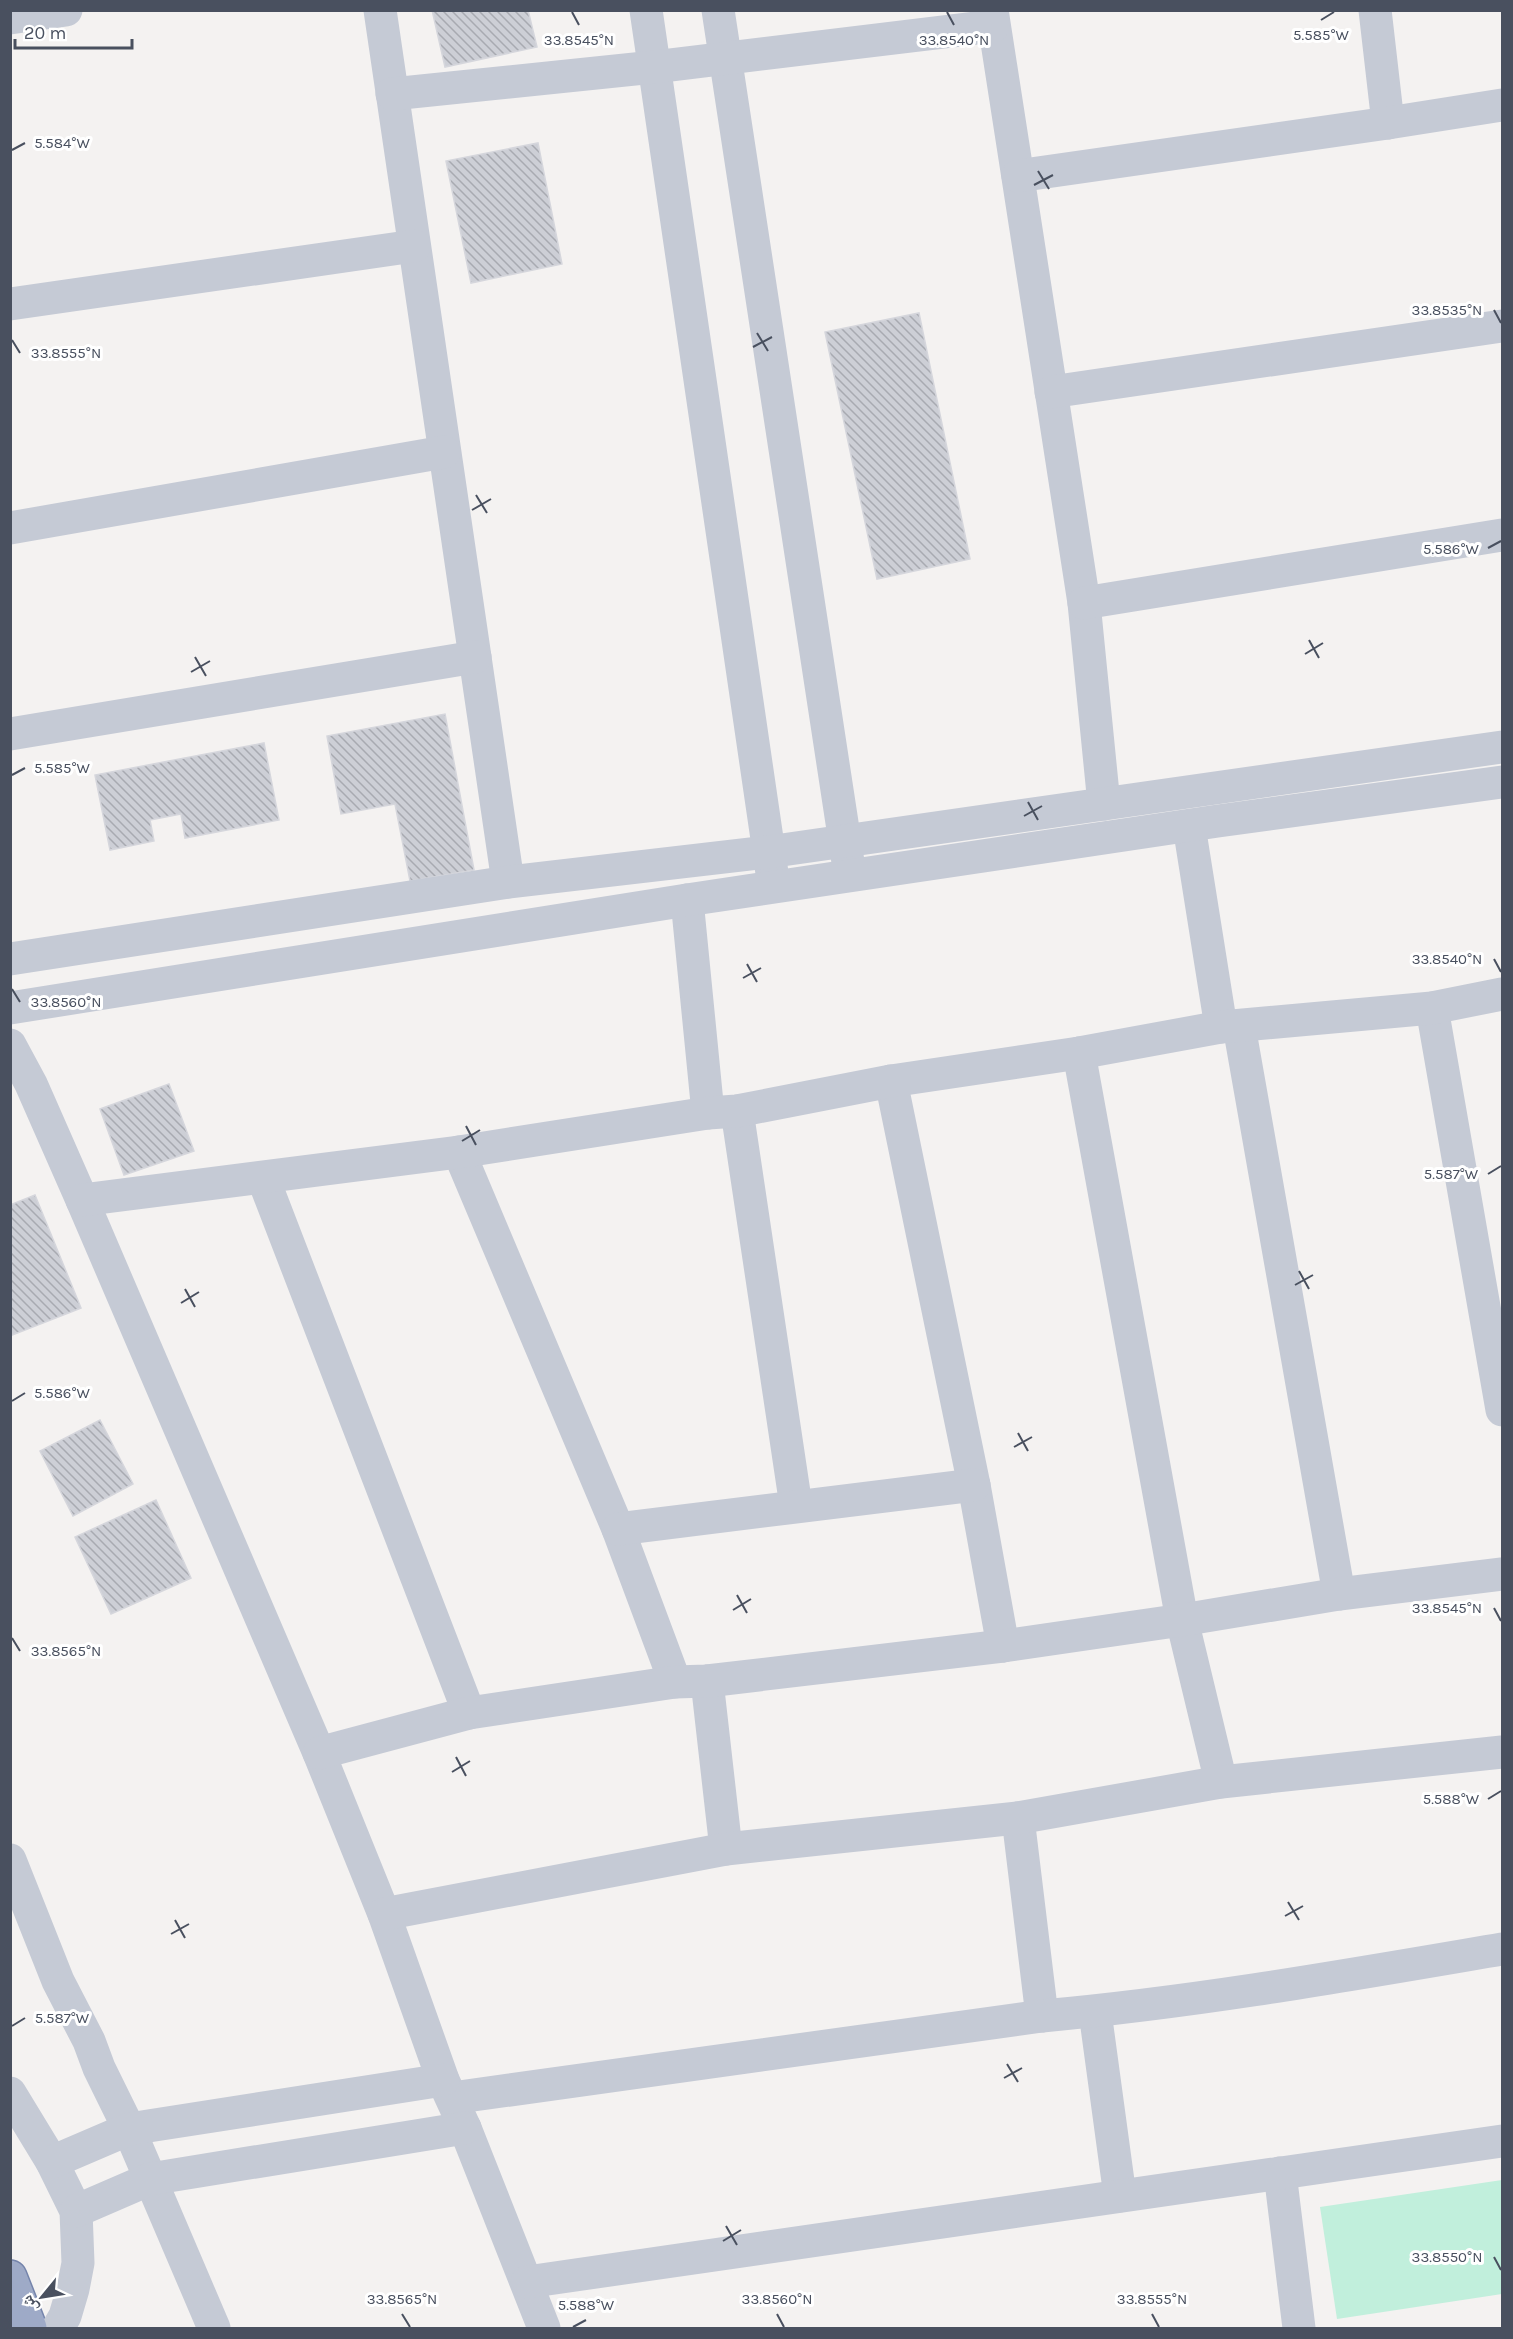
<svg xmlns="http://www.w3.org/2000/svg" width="1513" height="2339" viewBox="0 0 1513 2339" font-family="Karla,'Noto Naskh Arabic',sans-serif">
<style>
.garden{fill:#c1efdc}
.building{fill:url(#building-back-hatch);stroke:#d5d6dc;stroke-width:1.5}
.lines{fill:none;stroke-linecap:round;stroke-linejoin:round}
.trunk-casing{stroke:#7584ab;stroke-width:36}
.minor{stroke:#c5cad5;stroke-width:33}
.trunk{stroke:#9eaac7;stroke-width:33}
.ticks{fill:none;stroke:#49505f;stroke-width:2}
.ticks-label{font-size:15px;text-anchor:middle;fill:#49505f;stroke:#fff;stroke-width:6;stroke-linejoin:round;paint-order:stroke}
</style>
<defs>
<pattern id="building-back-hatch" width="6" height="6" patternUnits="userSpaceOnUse" patternTransform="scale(1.5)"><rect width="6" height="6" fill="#cdcfd6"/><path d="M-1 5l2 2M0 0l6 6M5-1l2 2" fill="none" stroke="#a8aab1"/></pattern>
</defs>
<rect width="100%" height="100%" fill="#f4f2f1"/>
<polygon class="garden" points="1502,2180 1502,2294 1337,2319 1320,2207"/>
<g class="building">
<polygon points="432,10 528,10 537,47 445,67"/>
<polygon points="538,143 562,264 471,283 446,161"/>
<polygon points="919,313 970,559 877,579 825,332"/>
<polygon points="445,714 474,870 410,881 395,804 341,814 327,736"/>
<polygon points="264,743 279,820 185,838 181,814 150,820 154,841 110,850 95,775"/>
<polygon points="169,1084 194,1151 124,1175 100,1109"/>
<polygon points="35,1195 81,1308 10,1336 10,1205"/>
<polygon points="100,1420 133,1484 73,1516 40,1451"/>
<polygon points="156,1500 191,1578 111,1614 75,1537"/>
</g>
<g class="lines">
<defs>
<polyline id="trunk" points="10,2277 30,2328"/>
</defs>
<use href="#trunk" class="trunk-casing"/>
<g class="minor">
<polyline points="380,10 508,882"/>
<polyline points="646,10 772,873"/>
<polyline points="718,10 848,862"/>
<polyline points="992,10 1084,603 1104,804"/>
<polyline points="1375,10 1388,123"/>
<polyline points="10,18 66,10"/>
<polyline points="392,94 654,67 993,26"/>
<polyline points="1018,176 1388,123 1502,105"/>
<polyline points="10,304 414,246"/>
<polyline points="1051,392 1502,326"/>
<polyline points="10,528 444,452"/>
<polyline points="1084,603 1502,535"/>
<polyline points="10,734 475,657"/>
<polyline points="1189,826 1221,1027"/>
<polyline points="687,900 708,1113"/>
<polyline points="10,959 508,882 768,852 1502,747"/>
<polyline points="10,1008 687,900 1218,821 1502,782"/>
<polyline points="1432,1008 1502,1410"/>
<polyline points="1239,1026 1339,1594"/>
<polyline points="10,1045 31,1084 82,1200 319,1753 384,1914 443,2080 465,2128 544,2328"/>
<polyline points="1079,1053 1182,1620 1221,1782"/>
<polyline points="891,1081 974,1485 1003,1646"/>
<polyline points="737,1111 796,1506"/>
<polyline points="459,1152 618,1529 675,1682"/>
<polyline points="263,1178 469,1713"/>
<polyline points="82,1200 459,1152 708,1113 737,1111 891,1081 1079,1053 1221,1027 1432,1008 1502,994"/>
<polyline points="618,1529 974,1485"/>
<polyline points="707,1681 726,1849"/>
<polyline points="319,1753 469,1713 675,1682 707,1681 1003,1646 1182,1620 1339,1594 1502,1574"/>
<polyline points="1018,1818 1042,2016"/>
<polyline points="10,1860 58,1981 89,2041 99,2068 129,2129 214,2328"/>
<polyline points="384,1914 726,1849 1018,1818 1221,1782 1502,1752"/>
<polyline points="1095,2012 1120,2196"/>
<polyline points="10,2093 52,2162 76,2211 78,2263 73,2289 65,2316 58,2328"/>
<path d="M 452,2098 L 1042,2016 C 1197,2002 1349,1975 1502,1949"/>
<polyline points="52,2162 129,2129 443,2080"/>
<polyline points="1280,2173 1299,2328"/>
<polyline points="76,2211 150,2179 465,2128"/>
<polyline points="527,2282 1502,2141"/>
</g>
<use href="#trunk" class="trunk"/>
</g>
<path class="ticks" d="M 572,12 L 579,25M 947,12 L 954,25M 1321,20 L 1334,12M 12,150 L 25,143M 1038,171 L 1049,189M 1034,185 L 1053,175M 1494,310 L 1501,323M 757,333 L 768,351M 12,340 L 20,353M 753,347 L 772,337M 476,495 L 487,513M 472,510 L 491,499M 1488,548 L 1501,541M 1309,640 L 1319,658M 1305,654 L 1323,643M 195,657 L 206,676M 191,672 L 210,661M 12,775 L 25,768M 1028,802 L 1038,820M 1024,816 L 1042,806M 1494,959 L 1501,972M 747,964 L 757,982M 743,978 L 761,968M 12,989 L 20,1002M 466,1126 L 476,1145M 462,1141 L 480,1130M 1488,1174 L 1501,1166M 1299,1271 L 1309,1289M 1295,1285 L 1313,1275M 185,1289 L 195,1307M 181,1303 L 199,1292M 12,1401 L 25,1393M 1018,1433 L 1028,1451M 1014,1447 L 1032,1437M 737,1595 L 747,1613M 1494,1608 L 1501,1621M 733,1610 L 751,1599M 12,1638 L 20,1651M 456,1757 L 466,1776M 452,1772 L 470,1761M 1488,1799 L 1501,1791M 1288,1902 L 1299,1920M 1285,1916 L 1303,1906M 175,1920 L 185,1938M 171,1934 L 189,1924M 12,2026 L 25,2018M 1007,2064 L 1018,2082M 1004,2078 L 1022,2068M 726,2226 L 737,2245M 723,2241 L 741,2230M 1494,2257 L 1501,2270M 402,2314 L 410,2327M 777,2314 L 784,2327M 1152,2314 L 1159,2327M 573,2327 L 586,2320"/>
<g class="ticks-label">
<text x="1321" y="40">5.585°W</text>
<text x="579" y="45">33.8545°N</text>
<text x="954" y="45">33.8540°N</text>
<text x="62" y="148">5.584°W</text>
<text x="1447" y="315">33.8535°N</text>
<text x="66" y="358">33.8555°N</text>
<text x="1451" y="554">5.586°W</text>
<text x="62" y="773">5.585°W</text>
<text x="1447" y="964">33.8540°N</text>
<text x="66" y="1007">33.8560°N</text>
<text x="1451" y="1179">5.587°W</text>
<text x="62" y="1398">5.586°W</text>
<text x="1447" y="1613">33.8545°N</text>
<text x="66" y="1656">33.8565°N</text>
<text x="1451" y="1804">5.588°W</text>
<text x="62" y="2023">5.587°W</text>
<text x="1447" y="2262">33.8550°N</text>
<text x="402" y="2304">33.8565°N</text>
<text x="777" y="2304">33.8560°N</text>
<text x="1152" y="2304">33.8555°N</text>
<text x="586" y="2310">5.588°W</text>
</g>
<rect width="1513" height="2339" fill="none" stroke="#49505f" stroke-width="24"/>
<g transform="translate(42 2297) rotate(240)" stroke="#ffffff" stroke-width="4.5" paint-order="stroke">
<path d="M0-4.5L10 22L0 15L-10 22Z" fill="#49505f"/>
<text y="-9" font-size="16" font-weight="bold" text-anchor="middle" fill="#49505f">ش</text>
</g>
<path d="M15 39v9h117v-9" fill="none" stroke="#49505f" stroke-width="3"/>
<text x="24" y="39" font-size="18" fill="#49505f" stroke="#ffffff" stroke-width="4.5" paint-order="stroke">20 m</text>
</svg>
